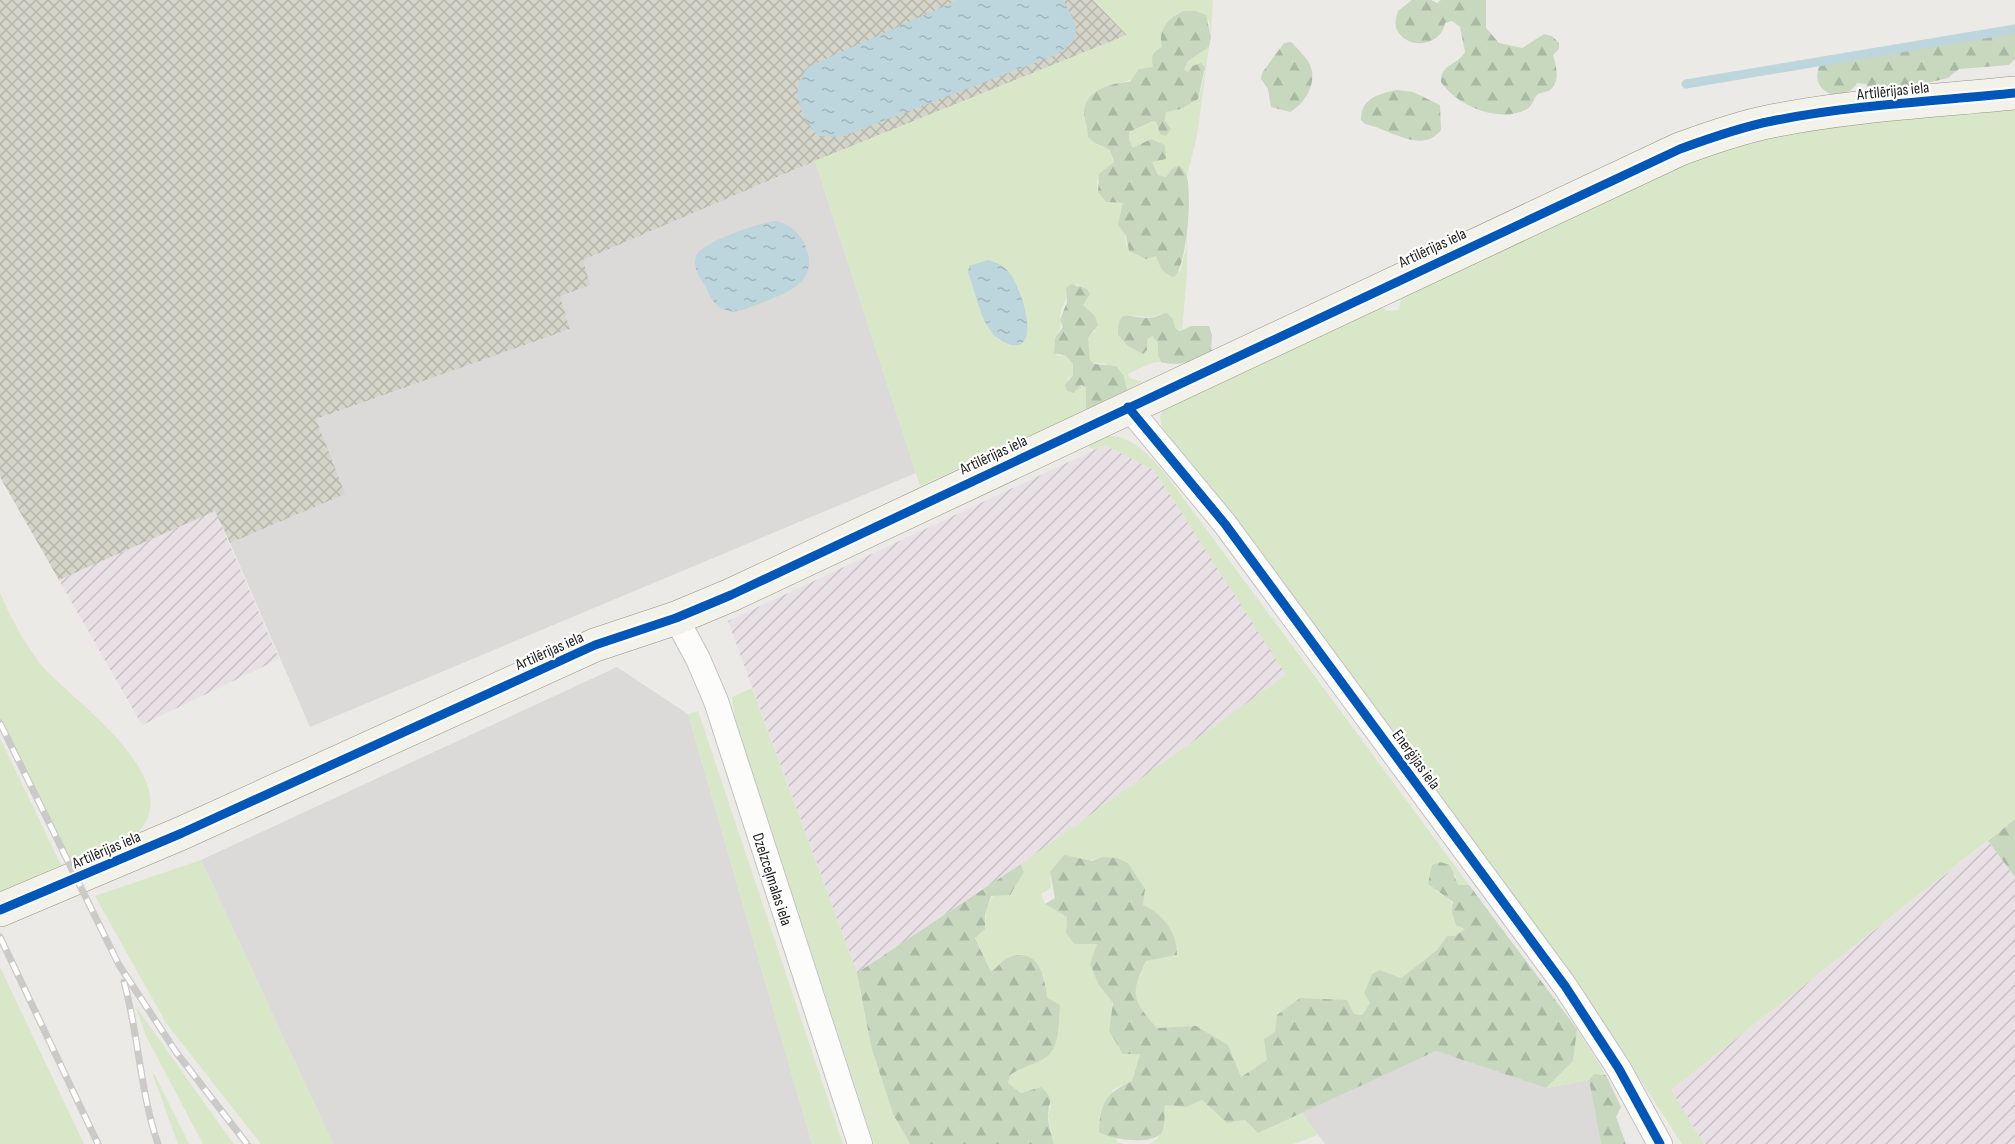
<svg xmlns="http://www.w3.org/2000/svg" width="2015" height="1144" viewBox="0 0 2015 1144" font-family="'Sofia Sans Condensed',sans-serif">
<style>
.residential{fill:#dbdad8}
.industrial{fill:url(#industrial-furrows)}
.construction{fill:url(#construction-cross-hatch)}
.grass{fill:#d8e7c8;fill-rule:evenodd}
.forest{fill:url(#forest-firs)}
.water{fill:url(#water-ripples)}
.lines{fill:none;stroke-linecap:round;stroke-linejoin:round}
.stream{stroke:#bdd5dc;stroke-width:9}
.street-casing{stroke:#c3c2c1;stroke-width:26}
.secondary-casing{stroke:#929481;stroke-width:34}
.street{stroke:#fcfcfb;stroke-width:24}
.secondary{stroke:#f2f2eb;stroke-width:33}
.rail-casing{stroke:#cacac9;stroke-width:7}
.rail{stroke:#fff;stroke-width:4.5;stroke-dasharray:14;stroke-linecap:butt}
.cycleway-casing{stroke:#fff;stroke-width:13}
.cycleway{stroke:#0057b8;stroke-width:9}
.labels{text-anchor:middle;stroke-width:4.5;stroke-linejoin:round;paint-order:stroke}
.street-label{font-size:16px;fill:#1e1e1e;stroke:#fff}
</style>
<defs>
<pattern id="industrial-furrows" width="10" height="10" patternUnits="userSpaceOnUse" patternTransform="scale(1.5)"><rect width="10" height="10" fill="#e9e0e5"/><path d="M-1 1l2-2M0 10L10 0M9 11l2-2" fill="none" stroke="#c7c0c4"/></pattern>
<pattern id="construction-cross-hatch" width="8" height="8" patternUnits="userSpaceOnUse" patternTransform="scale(1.5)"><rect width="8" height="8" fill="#d4d4c9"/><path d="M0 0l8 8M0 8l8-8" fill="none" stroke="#b6b6ac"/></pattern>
<pattern id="forest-firs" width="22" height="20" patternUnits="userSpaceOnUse" patternTransform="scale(1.5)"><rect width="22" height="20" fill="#c7d8be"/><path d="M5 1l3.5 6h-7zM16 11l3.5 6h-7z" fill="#aab9a3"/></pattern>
<pattern id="water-ripples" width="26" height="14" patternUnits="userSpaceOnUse" patternTransform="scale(1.5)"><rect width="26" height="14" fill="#bdd5dc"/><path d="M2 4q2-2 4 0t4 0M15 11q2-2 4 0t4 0" fill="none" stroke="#a2b6bc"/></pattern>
</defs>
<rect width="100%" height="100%" fill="#eceae7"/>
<g class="residential">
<polygon points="815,161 916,473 310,727 230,543 344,494 316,419 570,329 560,296 582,260"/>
<polygon points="617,667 688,714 812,1144 333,1144 201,860"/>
<polygon points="1436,1051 1546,1088 1589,1080 1601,1144 1325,1144 1301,1112"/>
</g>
<g class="industrial">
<polygon points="1105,445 1154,470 1287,675 1021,864 857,973 728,621"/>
<polygon points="215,511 279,659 142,725 59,580"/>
<polygon points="1988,841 2015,877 2015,1144 1704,1144 1671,1090"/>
</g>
<polygon class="construction" points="0,0 1093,0 1127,35 815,161 583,260 590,285 560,296 570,329 316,419 345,494 230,543 215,511 59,580 0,477"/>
<g class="grass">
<path d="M 1093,0 L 1213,0 L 1211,37 L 1209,21 C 1197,12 1190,8 1175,15 C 1169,30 1164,54 1153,67 C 1136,88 1094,77 1085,108 C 1082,115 1087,119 1088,125 C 1091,144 1093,143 1110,150 L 1114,162 L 1097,181 L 1098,192 L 1107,202 L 1123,203 L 1126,245 L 1156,256 L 1180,272 L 1186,249 L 1187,215 L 1187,274 L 1182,330 L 1175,328 L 1173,319 L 1160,314 C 1140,325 1119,300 1118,335 L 1128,346 L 1147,350 L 1147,340 L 1152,336 L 1158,342 L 1158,355 L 1161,362 C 1152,361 1137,370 1128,374 L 1130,378 L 1143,382 L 1127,390 L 1124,376 L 1104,363 L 1094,364 L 1090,360 L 1087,338 L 1095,331 L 1095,316 L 1083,305 L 1084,300 L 1078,284 L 1066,288 C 1067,305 1064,299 1061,311 C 1058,324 1065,324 1055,338 L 1058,356 L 1066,356 L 1073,364 L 1073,375 L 1067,379 L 1086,388 L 1086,410 L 920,486 L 815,161 L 1127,35 ZM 968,273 L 1019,288 L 1028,329 L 1000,341 L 989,329 Z"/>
<polygon points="1209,47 1197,136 1187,176 1182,168 1172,169 1166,177 1158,175 1140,146 1133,148 1129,140 1129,132 1153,121 1156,122 1157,130 1165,122 1166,112 1181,109 1200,94 1205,71 1192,66 1188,72 1184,71 1188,61"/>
<polygon points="2015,102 2015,819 1671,1090 1704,1144 1682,1144 1615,1041 1392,730 1162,428 1160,416 1166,406 1379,306 1388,311 1399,310 1402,294 1642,178 1763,134"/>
<path d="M 1101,436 C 1130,433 1146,452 1164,472 L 1469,885 L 1458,886 L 1455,874 L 1435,891 C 1453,898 1458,911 1466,928 L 1455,936 L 1447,936 L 1437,950 L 1401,978 L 1380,970 L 1370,1003 L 1362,1015 L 1354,1014 L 1275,1032 L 1267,1060 L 1241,1077 L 1196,1026 L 1157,1028 C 1132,1000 1130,996 1146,961 L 1177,955 L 1143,905 L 1102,857 L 1050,872 L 1051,888 L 1041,894 L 1045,904 L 1067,917 L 1066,933 L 1098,944 L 1099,985 L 1113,1003 L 1109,1031 L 1140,1054 L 1132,1081 L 1112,1090 L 1117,1142 L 1124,1144 L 1054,1144 L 1048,1116 L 1051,1105 L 1041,1087 L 1021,1093 L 1008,1083 L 1010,1075 L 1023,1066 L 1046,1058 L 1044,975 L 991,972 L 975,937 L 985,928 C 986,893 998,891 1024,872 L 1021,864 L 1286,675 L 1154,470 L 1105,445 L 1094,450 L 1084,444 Z"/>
<path d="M 0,592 C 8,614 28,649 43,667 C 74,702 198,786 131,839 C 117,851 90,856 72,863 L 0,723 Z"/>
<polygon points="752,688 857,973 871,1046 893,1114 910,1144 874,1144 735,718 732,697"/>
<polygon points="698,711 843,1144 812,1144 688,714"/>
<polygon points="0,738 61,865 0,893"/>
<polygon points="201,860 333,1144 261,1144 166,1023 95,896"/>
<polygon points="0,967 84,1144 0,1144"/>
<polygon points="136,1007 225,1132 234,1144 203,1144 146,1036"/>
<polygon points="1577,1029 1606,1075 1595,1074 1589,1080 1546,1088 1573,1061"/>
<polygon points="153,1075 155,1075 189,1144 178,1144"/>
<path d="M 1202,1100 L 1227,1123 L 1245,1120 L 1258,1133 L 1301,1112 L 1318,1135 L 1293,1144 L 1149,1144 C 1166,1137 1164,1121 1165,1105 L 1186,1107 Z"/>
</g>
<g class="forest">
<path d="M 1412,0 L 1431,0 L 1437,3 L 1441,0 L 1486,0 L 1486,28 L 1499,43 L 1522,48 L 1544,34 L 1552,36 L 1559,43 L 1559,49 L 1553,55 C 1556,65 1561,81 1550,90 C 1547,92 1541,92 1537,95 C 1533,99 1533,105 1527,109 C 1500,124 1457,106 1441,82 C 1441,63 1457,66 1465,52 L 1460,27 L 1452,21 L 1445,23 C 1441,46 1408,51 1397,30 C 1394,25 1396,17 1398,11 Z"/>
<path d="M 1183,11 L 1196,11 L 1206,15 L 1211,37 L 1209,47 L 1188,61 L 1184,70 L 1188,72 L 1192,66 L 1201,63 L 1205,67 L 1198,99 L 1181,109 L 1166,112 L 1165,121 L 1171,129 L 1166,136 L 1160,134 L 1156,122 L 1153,121 L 1129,132 L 1129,140 L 1133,148 L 1151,139 L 1165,145 L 1166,159 L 1152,162 L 1158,175 L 1166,177 L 1172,169 L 1179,165 C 1182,168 1186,173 1187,177 C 1192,195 1187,266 1174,277 C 1162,274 1160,266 1156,256 L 1146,259 L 1129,251 L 1126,236 L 1118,224 L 1123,203 L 1106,202 L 1098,192 L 1099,174 L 1114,162 L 1110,150 L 1095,143 L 1088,137 C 1088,128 1085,121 1084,114 C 1083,91 1112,82 1130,82 L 1139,69 L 1153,67 C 1151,55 1152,53 1162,47 C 1157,30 1169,18 1183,11 Z"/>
<path d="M 2015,29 L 2015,59 L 2009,65 L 1959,69 L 1948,78 L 1914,86 L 1870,91 L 1866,84 L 1857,83 C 1842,108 1804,90 1822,61 Z"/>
<path d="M 1291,42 C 1295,46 1307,58 1309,63 C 1319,81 1305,104 1290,112 L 1271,107 L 1268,89 L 1261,79 L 1262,73 L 1284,43 Z"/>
<path d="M 1397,90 L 1413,92 L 1440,105 L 1441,130 C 1422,155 1390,129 1365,124 L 1361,120 C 1361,98 1378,94 1397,90 Z"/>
<polygon points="1071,284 1087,289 1090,294 1083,305 1095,316 1098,325 1088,338 1090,360 1094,364 1116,366 1124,376 1127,390 1086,410 1086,388 1081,385 1074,393 1067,391 1065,385 1073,375 1073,364 1066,356 1054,353 1055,338 1063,327 1060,320 1067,302 1066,288"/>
<path d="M 1167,313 L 1173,319 L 1175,328 L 1180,331 L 1191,326 L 1209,326 L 1212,335 L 1211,354 C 1196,361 1177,367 1161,362 L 1158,355 L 1158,342 L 1152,336 L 1147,340 L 1147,350 L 1143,354 L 1128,346 L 1118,335 C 1118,305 1130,319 1148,318 C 1155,318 1160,314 1167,313 Z"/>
<polygon points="2015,819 2015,877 1988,841"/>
<path d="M 1064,855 L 1092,861 L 1102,857 L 1116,858 L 1128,863 L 1145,889 L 1143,905 C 1163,914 1177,932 1177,955 L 1146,961 C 1130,995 1132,1000 1157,1028 L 1196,1026 L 1228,1045 L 1241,1077 L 1267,1060 L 1264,1039 L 1275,1032 L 1277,1015 L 1300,998 L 1347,1000 L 1354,1014 L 1362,1015 L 1370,1003 L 1364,993 L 1372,974 L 1380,970 L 1401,978 L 1437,950 L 1447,936 L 1455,936 L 1465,929 L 1456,925 L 1452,912 L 1453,902 L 1428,884 L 1432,865 L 1440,862 L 1450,865 L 1458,885 L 1469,885 L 1577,1029 L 1573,1061 L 1546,1088 L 1436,1051 L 1258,1133 L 1245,1120 L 1227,1123 L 1202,1100 L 1186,1107 L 1165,1105 C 1164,1114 1166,1126 1161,1134 C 1150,1144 1115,1141 1099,1132 C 1100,1103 1106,1093 1132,1081 L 1140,1054 L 1123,1054 L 1109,1031 L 1113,1003 L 1099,985 L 1090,964 L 1097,944 L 1074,944 L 1066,933 L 1067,917 L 1045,904 L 1055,898 L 1050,872 Z"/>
<path d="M 1021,864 L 1024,872 L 1010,895 L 991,896 L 985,915 L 985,929 L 975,938 L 991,972 C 997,968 1003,959 1010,957 C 1039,947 1045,978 1047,998 L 1060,1005 C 1058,1022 1061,1048 1045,1058 C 1034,1065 1021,1067 1010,1075 L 1008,1083 L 1021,1093 L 1041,1087 C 1057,1101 1047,1102 1048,1119 C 1049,1127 1052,1136 1054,1144 L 910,1144 L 893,1114 L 871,1046 L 857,973 Z"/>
<polygon points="1594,1074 1606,1075 1621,1107 1616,1117 1626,1144 1601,1144 1589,1080"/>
</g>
<g class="water">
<path d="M 958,0 L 1063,0 C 1079,28 1085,38 1053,56 L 841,137 L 818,136 C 800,115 787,87 810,66 Z"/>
<path d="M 774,221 C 800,223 822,262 800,283 C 789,293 773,298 759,304 C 750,307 739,313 729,311 C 715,308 711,298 705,286 C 700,278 692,266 696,256 C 703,241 758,224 774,221 Z"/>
<path d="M 988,260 C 995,262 1003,265 1008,271 C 1020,282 1045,356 1008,344 C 1001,341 994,337 990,330 C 979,315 975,290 968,273 L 969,266 Z"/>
</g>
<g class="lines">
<polyline class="stream" points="1686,84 2015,29"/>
<defs>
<g id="street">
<polyline points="1128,407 1225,524 1565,986 1619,1069 1660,1144"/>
<polyline points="676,618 698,659 716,701 860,1144"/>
</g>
<path id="secondary" d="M 0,910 L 182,833 L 595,645 L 676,618 L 731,595 L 1680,149 C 1710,138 1741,127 1772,121 C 1852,105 1935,101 2015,93"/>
</defs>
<use href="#street" class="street-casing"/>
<use href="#secondary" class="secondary-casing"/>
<use href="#street" class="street"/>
<use href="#secondary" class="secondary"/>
<defs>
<g id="rail">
<polyline points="0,723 119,965 176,1052 247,1144"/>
<polyline points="0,937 98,1144"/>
<path d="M 124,982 C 139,1036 140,1092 158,1144"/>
</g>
</defs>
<use href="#rail" class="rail-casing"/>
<use href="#rail" class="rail"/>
<defs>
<g id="cycleway">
<polyline points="1128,407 1225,524 1565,986 1619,1069 1660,1144"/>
<path d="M 0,910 L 182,833 L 595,645 L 676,618 L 731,595 L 1680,149 C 1710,138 1741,127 1772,121 C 1852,105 1935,101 2015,93"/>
</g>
</defs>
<use href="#cycleway" class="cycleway-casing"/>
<use href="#cycleway" class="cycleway"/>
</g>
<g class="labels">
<g class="street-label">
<text transform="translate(1893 90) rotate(-6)" y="6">Artilērijas iela</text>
<text transform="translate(1432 247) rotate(-25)" y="6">Artilērijas iela</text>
<text transform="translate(993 454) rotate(-25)" y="6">Artilērijas iela</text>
<text transform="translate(549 650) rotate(-24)" y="6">Artilērijas iela</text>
<text transform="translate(1417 759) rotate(54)" y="6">Enerģijas iela</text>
<text transform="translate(106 849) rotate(-23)" y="6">Artilērijas iela</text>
<text transform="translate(773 879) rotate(72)" y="6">Dzelzceļmalas iela</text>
</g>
</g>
</svg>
